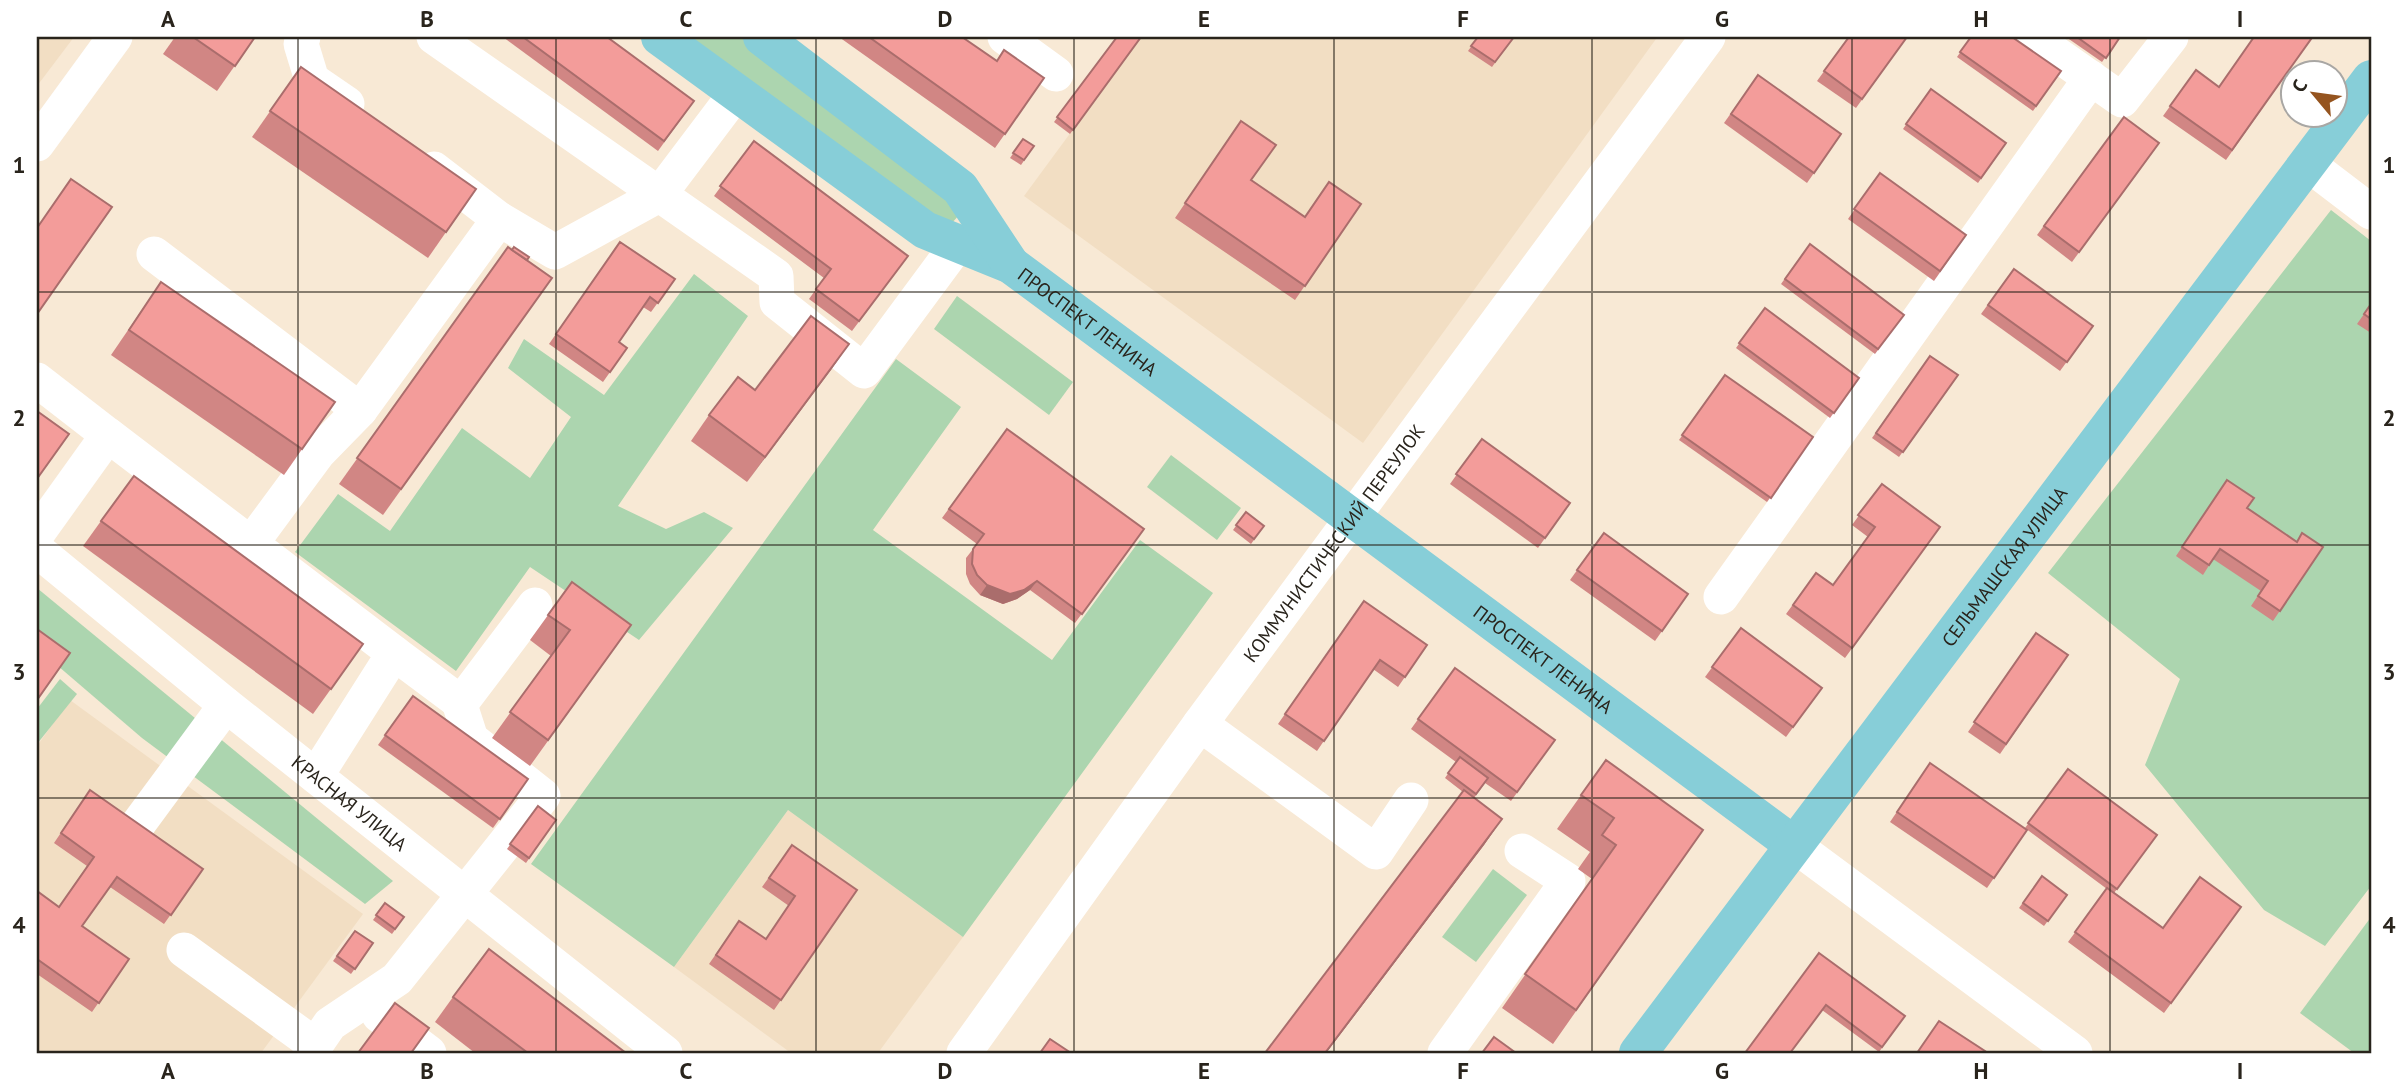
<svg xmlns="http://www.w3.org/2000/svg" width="2408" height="1090" viewBox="0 0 2408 1090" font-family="'PT Sans',sans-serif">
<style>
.built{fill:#f2dec3}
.green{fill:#acd5af}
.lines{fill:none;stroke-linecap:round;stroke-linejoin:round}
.minor{stroke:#fff;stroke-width:35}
.major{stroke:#87ced8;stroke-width:38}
.wall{fill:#d18684}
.shaded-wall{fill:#aa6d6c}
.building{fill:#f39c9a;stroke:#aa6d6c;stroke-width:2}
.grid{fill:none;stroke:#29241c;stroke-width:2;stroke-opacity:0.55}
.labels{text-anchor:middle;stroke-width:5;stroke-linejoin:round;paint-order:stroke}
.street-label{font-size:19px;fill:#29241c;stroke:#fff}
.neatline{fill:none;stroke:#29241c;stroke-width:2.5}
.grid-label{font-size:23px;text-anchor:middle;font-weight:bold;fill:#29241c}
</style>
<rect width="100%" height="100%" fill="#f8e9d5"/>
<g class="built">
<polygon points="37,37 74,37 37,86"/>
<polygon points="1141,37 1653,37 1656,39 1363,443 1024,196"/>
<polygon points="70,700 363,914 261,1053 37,1053 37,746"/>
<polygon points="788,810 963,937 878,1053 791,1053 674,967"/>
</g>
<g class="green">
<polygon points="677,37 742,37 958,198 962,212 950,225"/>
<polygon points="2331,210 2371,241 2371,886 2325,946 2264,910 2145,765 2180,679 2048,573"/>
<polygon points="694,274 748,316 618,506 666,529 704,512 733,528 639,640 530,567 456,671 295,552 338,494 390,531 462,428 530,478 571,417 508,368 524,339 604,395"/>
<polygon points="957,296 1073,382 1049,415 934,329"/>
<polygon points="896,359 961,407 873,530 1052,660 1140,540 1213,593 963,937 788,810 674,967 531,864"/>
<polygon points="1171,455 1241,508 1217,540 1147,487"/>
<polygon points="37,588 393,881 365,904 142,738 37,648"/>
<polygon points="60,679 77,694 37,744 37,709"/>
<polygon points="1493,869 1527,895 1476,962 1442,937"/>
<polygon points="2371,917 2371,1053 2354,1053 2300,1013"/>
</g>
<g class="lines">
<g class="minor">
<polyline points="303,37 301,44 312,80 347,104"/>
<polyline points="434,37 776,276 777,302 864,371 957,245"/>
<polyline points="1005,37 1056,74"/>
<polyline points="2032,37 2122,100 2171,37"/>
<polyline points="37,144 115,37"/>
<polyline points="2308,164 2371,212"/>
<polyline points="434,169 499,219"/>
<polyline points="154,254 360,410"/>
<polyline points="37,380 108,435 37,534"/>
<polyline points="108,435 394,653 316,776"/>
<polyline points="250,545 318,453 360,410 499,219 555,252 659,195 736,93"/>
<path id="s1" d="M 37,550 L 226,705 L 665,1053"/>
<polyline points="1721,597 2091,78"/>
<polyline points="394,653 461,703 535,605"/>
<polyline points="1200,724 1376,852 1411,800"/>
<polyline points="139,823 226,705"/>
<polyline points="1794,845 2075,1053"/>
<polyline points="184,950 315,1045"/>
<polyline points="379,1015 429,1053"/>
<polyline points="310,1053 330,1024 397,979 543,796 471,739 459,702"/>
<path id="s2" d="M 964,1053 L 1200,724 L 1708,37"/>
<polyline points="1445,1053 1568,881 1522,851"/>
</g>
<g class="major">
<path id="s3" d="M 660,37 L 925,230 L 1011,265 L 1794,845"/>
<polyline points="762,37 960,188 1011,265"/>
<path id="s4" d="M 1638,1053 L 2371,79"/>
</g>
</g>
<g class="wall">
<polygon points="175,37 255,37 217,91 163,54"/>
<polygon points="503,37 607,37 694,101 658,151"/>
<polygon points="839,37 962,37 997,61 1044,78 995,148"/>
<polygon points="1117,37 1141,37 1070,134 1054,122"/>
<polygon points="1478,37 1514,37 1492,67 1468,51"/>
<polygon points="1849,37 1907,37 1856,108 1817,81"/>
<polygon points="1971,37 2061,71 2033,111 1957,57"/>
<polygon points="2066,37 2120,37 2102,62"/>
<polygon points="2311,39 2226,160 2163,116 2196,70 2219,87"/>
<polygon points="301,67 476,189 428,258 252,137"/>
<polygon points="1758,75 1841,134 1807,183 1724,123"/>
<polygon points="1931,89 2006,143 1978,183 1903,129"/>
<polygon points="2124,117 2159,143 2072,262 2037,235"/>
<polygon points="1241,121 1251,180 1305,217 1361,204 1295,300 1175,218"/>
<polygon points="1023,139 1034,146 1021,165 1010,158"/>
<polygon points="754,141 908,256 852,331 809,299 824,278 714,196"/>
<polygon points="1880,173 1966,235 1934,281 1848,219"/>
<polygon points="620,242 675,279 651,312 643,307 619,342 627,348 603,382 549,344"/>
<polygon points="1810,244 1904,315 1875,354 1781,284"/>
<polygon points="508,247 552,278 383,515 339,484"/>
<polygon points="2014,269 2093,326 2060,371 1981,314"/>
<polygon points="161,282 335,402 284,475 111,355"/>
<polygon points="2371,304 2371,333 2357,324"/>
<polygon points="1765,308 1859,378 1830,418 1736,348"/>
<polygon points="849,344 747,482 691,441 709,415 755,390"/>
<polygon points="1930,356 1958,375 1899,457 1872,438"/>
<polygon points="1725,375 1813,437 1767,502 1679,440"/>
<polygon points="1007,429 1144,529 1075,623 1030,590 1017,599 1003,604 980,595 970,584 966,574 966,558 977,544 942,518"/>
<polygon points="1482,439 1570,503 1538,548 1450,484"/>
<polygon points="2227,480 2247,508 2297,542 2323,547 2273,621 2251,606 2261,591 2213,559 2203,575 2176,556"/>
<polygon points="1882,484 1940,527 1845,658 1786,614 1816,573 1833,585 1868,537 1852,525"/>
<polygon points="1246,512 1264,526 1251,544 1233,530"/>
<polygon points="101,521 363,644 313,714 83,546"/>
<polygon points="1604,533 1688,594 1655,641 1570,580"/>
<polygon points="572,582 631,625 530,766 492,738 551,656 530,640"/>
<polygon points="1364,601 1427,645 1398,687 1373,669 1317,751 1278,724"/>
<polygon points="1741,628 1822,688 1786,737 1705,677"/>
<polygon points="2036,633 2068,655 2000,754 1968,732"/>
<polygon points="1455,668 1555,740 1511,801 1485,783 1474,798 1502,819 1484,845 1326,1053 1265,1053 1463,792 1445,778 1456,762 1411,729"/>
<polygon points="413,696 528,779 493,828 378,745"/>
<polygon points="1606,760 1703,830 1553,1044 1502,1008 1592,879 1578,869 1590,852 1557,829"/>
<polygon points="1930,763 2027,830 1987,888 1890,822"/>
<polygon points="2068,769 2157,835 2114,893 2163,928 2241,907 2164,1013 2068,942 2107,889 2025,828"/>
<polygon points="90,790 203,869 164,924 110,887 82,926 129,959 92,1012 37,974 37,891 59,907 87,866 54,843"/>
<polygon points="538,806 556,820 526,863 507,849"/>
<polygon points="792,845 857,890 774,1010 709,964 739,921 766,939 789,906 762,887"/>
<polygon points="2042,876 2067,895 2044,926 2019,908"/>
<polygon points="385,903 404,917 392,934 373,920"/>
<polygon points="355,931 373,943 351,974 333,961"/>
<polygon points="1819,953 1905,1016 1879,1052 1822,1010"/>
<polygon points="453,997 626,1053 475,1053 435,1022"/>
</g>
<g class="shaded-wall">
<polygon points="849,344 831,370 747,482 765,457"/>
<polygon points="1037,581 1030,590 1017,599 1003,604 980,595 987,585"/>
<polygon points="1502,819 1484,845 1326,1053 1325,1053"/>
</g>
<g class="building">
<polygon points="193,37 255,37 235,66"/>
<polygon points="523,37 607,37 694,101 664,141"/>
<polygon points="869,37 962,37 997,61 1004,50 1044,78 1005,134"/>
<polygon points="1117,37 1141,37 1073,130 1057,117"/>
<polygon points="1478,37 1514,37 1495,62 1471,46"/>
<polygon points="1849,37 1907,37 1862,99 1824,71"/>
<polygon points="1971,37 2012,37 2061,71 2036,106 1960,52"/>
<polygon points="2077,37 2120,37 2106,58"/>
<polygon points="2254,37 2309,37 2311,39 2232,150 2170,106 2196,70 2219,87"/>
<polygon points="301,67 476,189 446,232 270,111"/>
<polygon points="1758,75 1841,134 1814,173 1731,114"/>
<polygon points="1931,89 2006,143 1981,178 1906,124"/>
<polygon points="2124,117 2159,143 2079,252 2044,226"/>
<polygon points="1241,121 1276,145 1251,180 1305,217 1329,182 1361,204 1305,286 1185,203"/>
<polygon points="1023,139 1034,146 1024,160 1013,153"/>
<polygon points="754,141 908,256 859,321 816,289 831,269 720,186"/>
<polygon points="1880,173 1966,235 1940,271 1854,209"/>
<polygon points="71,179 112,207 37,314 37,228"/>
<polygon points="620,242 675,279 658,303 650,297 619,342 627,348 610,372 556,334"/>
<polygon points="1810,244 1904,315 1878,349 1785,279"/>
<polygon points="508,247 552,278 401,489 357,458"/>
<polygon points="514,247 529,257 527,260 512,250"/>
<polygon points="2014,269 2093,326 2067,362 1988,305"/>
<polygon points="161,282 335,402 302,449 129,330"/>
<polygon points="2371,304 2371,319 2364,314"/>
<polygon points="1765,308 1859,378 1834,413 1739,343"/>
<polygon points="811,316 849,344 765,457 709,415 738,377 755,390"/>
<polygon points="1930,356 1958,375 1903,452 1876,433"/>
<polygon points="1725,375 1813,437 1771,498 1682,435"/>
<polygon points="37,411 69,434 39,476 37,474"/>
<polygon points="1007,429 1144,529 1082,614 1037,581 1024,590 1010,594 987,585 977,575 972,564 973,549 984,534 949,509"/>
<polygon points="1482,439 1570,503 1545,538 1456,474"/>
<polygon points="134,476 363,644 331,689 101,521"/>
<polygon points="2227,480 2254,498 2247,508 2297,542 2302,533 2323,547 2280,611 2258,596 2268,581 2220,549 2209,565 2182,547"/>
<polygon points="1882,484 1940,527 1852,648 1793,605 1816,573 1833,585 1875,527 1858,515"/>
<polygon points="1246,512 1264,526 1254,539 1236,525"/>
<polygon points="1604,533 1688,594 1662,631 1577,570"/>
<polygon points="572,582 631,625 548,740 510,712 570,630 548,615"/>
<polygon points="1364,601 1427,645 1405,677 1380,660 1324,741 1285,714"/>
<polygon points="1741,628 1822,688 1793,727 1712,667"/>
<polygon points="37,629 70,653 37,700"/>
<polygon points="2036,633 2068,655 2006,744 1974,722"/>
<polygon points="1455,668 1555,740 1517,792 1418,719"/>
<polygon points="413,696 528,779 500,819 385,735"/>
<polygon points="1460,757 1488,778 1476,794 1448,773"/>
<polygon points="1606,760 1703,830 1576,1010 1525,974 1616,845 1602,835 1614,818 1581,795"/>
<polygon points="1930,763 2027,830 1994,878 1897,812"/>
<polygon points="2068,769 2157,835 2117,889 2028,823"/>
<polygon points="90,790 203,869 171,915 117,877 82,926 129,959 99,1003 37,959 37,891 59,907 94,857 61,833"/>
<polygon points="1464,790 1502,819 1325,1053 1265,1053"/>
<polygon points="538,806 556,820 529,858 510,844"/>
<polygon points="792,845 857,890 781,1000 716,955 739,921 766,939 795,896 769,878"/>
<polygon points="2042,876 2067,895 2048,921 2023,903"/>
<polygon points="2200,877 2241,907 2171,1003 2075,932 2107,888 2163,928"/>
<polygon points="385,903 404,917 395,929 376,915"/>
<polygon points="355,931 373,943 355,969 337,956"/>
<polygon points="489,949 626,1053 528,1053 453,997"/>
<polygon points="1819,953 1905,1016 1882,1047 1826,1005 1790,1053 1745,1053"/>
<polygon points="395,1003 429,1028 411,1053 358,1053"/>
<polygon points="1939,1021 1988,1053 1917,1053"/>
<polygon points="1494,1037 1516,1053 1482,1053"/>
<polygon points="1050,1039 1071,1053 1040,1053"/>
</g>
<path class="grid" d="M 298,37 L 298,1053M 556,37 L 556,1053M 816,37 L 816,1053M 1074,37 L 1074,1053M 1334,37 L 1334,1053M 1592,37 L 1592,1053M 1852,37 L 1852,1053M 2110,37 L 2110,1053M 37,292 L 2371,292M 37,545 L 2371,545M 37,798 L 2371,798"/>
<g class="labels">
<g class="street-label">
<text dy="7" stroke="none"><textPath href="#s3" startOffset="516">ПРОСПЕКТ ЛЕНИНА</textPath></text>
<text dy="7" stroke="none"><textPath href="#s2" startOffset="630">КОММУНИСТИЧЕСКИЙ ПЕРЕУЛОК</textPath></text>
<text dy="7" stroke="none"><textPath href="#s4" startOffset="609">СЕЛЬМАШСКАЯ УЛИЦА</textPath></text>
<text dy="7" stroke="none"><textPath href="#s3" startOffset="1083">ПРОСПЕКТ ЛЕНИНА</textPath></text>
<text dy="7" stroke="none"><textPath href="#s1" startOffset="402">КРАСНАЯ УЛИЦА</textPath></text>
</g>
</g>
<rect width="2408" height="1090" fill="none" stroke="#ffffff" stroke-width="77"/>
<g transform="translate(2314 94) rotate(299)"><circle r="33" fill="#ffffff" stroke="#a9a7a4" stroke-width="2"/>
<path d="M0-5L12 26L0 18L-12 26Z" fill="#95541f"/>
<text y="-10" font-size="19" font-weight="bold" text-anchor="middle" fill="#29241c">С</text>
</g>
<rect x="38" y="38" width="2332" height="1014" class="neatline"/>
<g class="grid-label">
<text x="168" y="27">A</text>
<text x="427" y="27">B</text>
<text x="686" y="27">C</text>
<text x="945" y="27">D</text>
<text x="1204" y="27">E</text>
<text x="1463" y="27">F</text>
<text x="1722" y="27">G</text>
<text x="1981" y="27">H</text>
<text x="2240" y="27">I</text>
<text x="19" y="173">1</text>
<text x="2389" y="173">1</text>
<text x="19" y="426">2</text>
<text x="2389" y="426">2</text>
<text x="19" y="680">3</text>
<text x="2389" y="680">3</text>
<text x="19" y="933">4</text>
<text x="2389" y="933">4</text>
<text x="168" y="1079">A</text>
<text x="427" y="1079">B</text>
<text x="686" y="1079">C</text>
<text x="945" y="1079">D</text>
<text x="1204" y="1079">E</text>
<text x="1463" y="1079">F</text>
<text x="1722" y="1079">G</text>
<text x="1981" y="1079">H</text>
<text x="2240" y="1079">I</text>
</g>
</svg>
